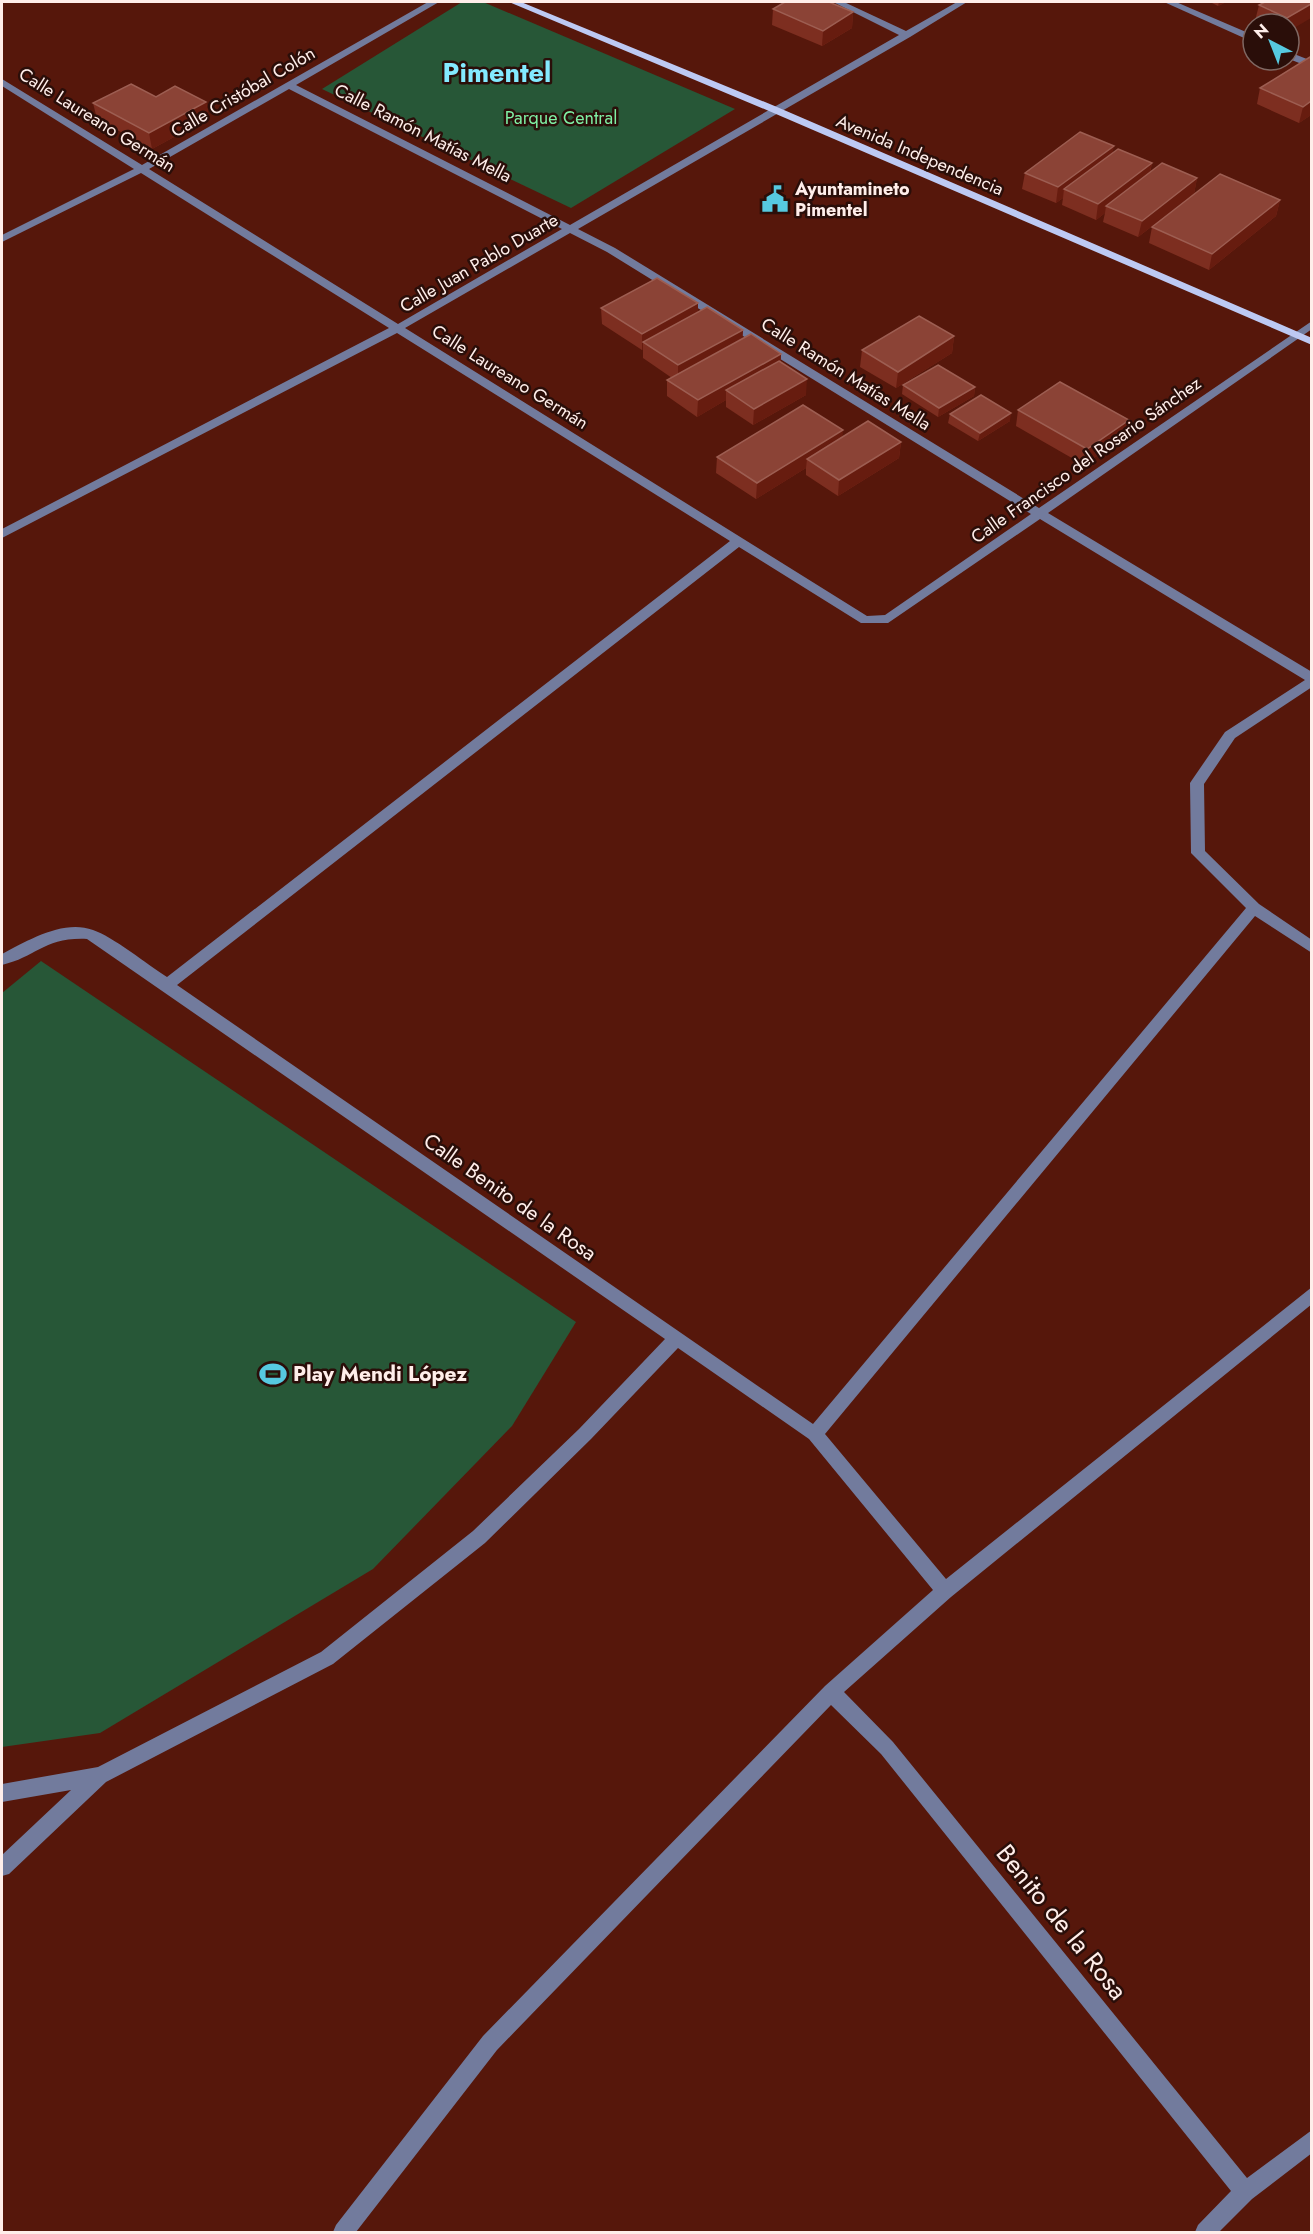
<svg xmlns="http://www.w3.org/2000/svg" width="1313" height="2234" viewBox="0 0 1313 2234" font-family="Jost,sans-serif">
<style>
.green{fill:#275737}
.lines{fill:none;stroke-linecap:round;stroke-linejoin:round}
.minor{fill:#727b9d;fill-rule:evenodd}
.major{fill:#bdc9f3;fill-rule:evenodd}
.wall{fill:#7d2e20}
.shaded-wall{fill:#671c0f}
.building{fill:#8b4336;stroke:#9d5e52;stroke-width:1.5}
.labels{text-anchor:middle;stroke-width:5;stroke-linejoin:round;paint-order:stroke}
.far-street-label{font-size:18px;fill:#ffeeea;stroke:#2a0e09}
.far-park-label{font-size:18px;fill:#7ff0a4;stroke:#2a0e09}
.far-poi-label{font-size:18px;font-weight:bold;fill:#ffeeea;stroke:#2a0e09;text-anchor:start}
.street-label{font-size:21px;fill:#ffeeea;stroke:#2a0e09}
.poi-label{font-size:21px;font-weight:bold;fill:#ffeeea;stroke:#2a0e09;text-anchor:start}
.near-street-label{font-size:26px;fill:#ffeeea;stroke:#2a0e09}
.far-town-label{font-size:27px;font-weight:bold;fill:#83eaff;stroke:#2a0e09}
</style>
<rect width="100%" height="100%" fill="#56170b"/>
<g class="green">
<polygon points="462,2 483,2 735,109 571,208 322,89"/>
<polygon points="41,961 576,1322 512,1426 373,1569 100,1733 2,1747 2,993"/>
</g>
<g class="lines">
<g class="minor">
<path d="M 428,2 L 439,2 L 296,85 L 570,225 L 899,35 L 833,2 L 844,2 L 906,31 L 957,2 L 967,2 L 910,37 L 578,229 L 615,248 L 1039,508 L 1312,321 L 1312,329 L 1048,513 L 1312,672 L 1312,687 L 1235,738 L 1204,784 L 1205,851 L 1259,904 L 1312,940 L 1312,953 L 1255,916 L 825,1434 L 946,1579 L 1312,1287 L 1312,1304 L 951,1597 L 844,1692 L 893,1742 L 1247,2178 L 1312,2130 L 1312,2153 L 1252,2199 L 1219,2232 L 1195,2232 L 1198,2225 L 1231,2191 L 881,1754 L 831,1705 L 497,2050 L 356,2232 L 333,2232 L 336,2225 L 483,2036 L 825,1686 L 933,1590 L 809,1439 L 678,1348 L 591,1439 L 485,1543 L 333,1664 L 106,1782 L 9,1874 L 2,1876 L 2,1855 L 71,1790 L 2,1802 L 2,1784 L 98,1767 L 321,1652 L 473,1531 L 579,1429 L 665,1339 L 87,939 C 44,937 37,957 2,965 L 2,954 C 27,941 63,919 93,930 C 112,936 148,965 167,977 L 730,541 L 397,333 L 2,538 L 2,529 L 389,328 L 141,173 L 2,242 L 2,235 L 134,169 L 2,86 L 2,79 L 142,165 ZM 289,89 L 562,229 L 398,324 L 149,169 ZM 570,233 L 607,252 L 1031,514 L 885,615 L 867,616 L 405,328 ZM 1040,519 L 1305,680 L 1225,732 L 1192,780 L 1190,783 L 1191,853 L 1246,908 L 813,1424 L 177,985 L 739,547 L 861,623 L 888,623 Z"/>
<polygon points="1164,2 1176,2 1253,35 1253,42"/>
<polygon points="1289,52 1312,61 1312,68 1289,59"/>
</g>
<polygon class="major" points="509,2 521,2 777,107 1312,338 1312,345 769,111"/>
</g>
<g class="wall">
<polygon points="1210,2 1226,2 1218,6"/>
<polygon points="1311,2 1289,24 1262,24 1255,21 1259,5"/>
<polygon points="773,9 853,12 852,28 822,46 772,25"/>
<polygon points="1310,57 1311,115 1299,123 1257,104 1260,88"/>
<polygon points="156,97 206,102 209,118 152,149 97,119 93,103"/>
<polygon points="1113,153 1152,163 1150,173 1197,178 1194,194 1138,237 1103,222 1105,213 1096,220 1062,205 1063,198 1056,203 1022,189 1025,173"/>
<polygon points="1280,200 1276,216 1209,270 1149,243 1152,227"/>
<polygon points="601,308 698,312 743,330 742,339 781,354 781,362 806,395 753,425 726,407 726,400 697,417 667,396 667,380 672,378 643,358 643,350 642,350 602,324"/>
<polygon points="954,336 952,353 896,388 860,367 862,350"/>
<polygon points="903,385 975,387 974,396 938,417 902,394"/>
<polygon points="1018,410 1125,436 1084,465 1016,426"/>
<polygon points="950,414 1010,421 978,441 948,423"/>
<polygon points="843,437 901,442 899,458 838,496 806,475 806,468 756,499 716,473 717,457"/>
</g>
<g class="shaded-wall">
<polygon points="1219,2 1226,2 1218,6"/>
<polygon points="1311,4 1311,18 1289,31 1289,24 1286,24 1287,18"/>
<polygon points="853,12 852,28 822,46 823,31"/>
<polygon points="1311,101 1311,115 1299,123 1303,107"/>
<polygon points="206,102 209,118 152,149 149,133"/>
<polygon points="1114,146 1111,162 1064,189 1063,198 1056,203 1058,187"/>
<polygon points="1152,163 1148,179 1106,206 1105,213 1096,220 1098,204"/>
<polygon points="1197,178 1194,194 1138,237 1142,221"/>
<polygon points="1280,200 1276,216 1209,270 1212,254"/>
<polygon points="698,303 698,319 643,342 643,350 642,350 642,334"/>
<polygon points="743,330 742,346 678,381 678,365"/>
<polygon points="954,336 952,353 896,388 898,372"/>
<polygon points="781,354 780,370 726,390 726,400 697,417 698,400"/>
<polygon points="807,379 806,395 753,425 754,409"/>
<polygon points="975,387 974,396 938,417 939,408"/>
<polygon points="1011,413 1010,421 978,441 980,433"/>
<polygon points="1129,420 1125,436 1084,465 1087,449"/>
<polygon points="843,430 842,447 807,459 806,468 756,499 757,483"/>
<polygon points="901,442 899,458 838,496 839,480"/>
</g>
<g class="building">
<polygon points="785,2 829,2 853,12 823,31 773,9"/>
<polygon points="1265,2 1311,2 1311,4 1287,18 1259,5"/>
<polygon points="1310,57 1311,58 1311,101 1303,107 1260,88"/>
<polygon points="131,84 156,97 175,86 206,102 149,133 93,103"/>
<polygon points="1080,132 1114,146 1058,187 1025,173"/>
<polygon points="1118,149 1152,163 1098,204 1064,189"/>
<polygon points="1162,163 1197,178 1142,221 1106,206"/>
<polygon points="1220,174 1280,200 1212,254 1152,227"/>
<polygon points="657,278 698,303 642,334 601,308"/>
<polygon points="707,307 743,330 678,365 643,342"/>
<polygon points="919,316 954,336 898,372 862,350"/>
<polygon points="751,334 781,354 698,400 667,380"/>
<polygon points="779,361 807,379 754,409 726,390"/>
<polygon points="938,365 975,387 939,408 903,385"/>
<polygon points="1060,382 1129,420 1087,449 1018,410"/>
<polygon points="981,395 1011,413 980,433 950,414"/>
<polygon points="803,405 843,430 757,483 717,457"/>
<polygon points="868,421 901,442 839,480 807,459"/>
</g>
<defs>
<symbol id="civic-bare" viewBox="-9 -9 18 18"><path d="M-.6-6.5H3V-4.5H.6V-3L4-1V1h2V6H-6V1h2V-1L-.6-3ZM-1.2 2.5V6h2.4V2.5Z" fill="#56c9e0" stroke="#2a0e09" stroke-width="2.5" paint-order="stroke"/></symbol>
<symbol id="stadium-bare" viewBox="-9 -9 18 18"><path d="M0-5a6.5 5 0 1 0 0 10a6.5 5 0 1 0 0-10ZM-3.5-1.8h7v3.6h-7Z" fill="#56c9e0" stroke="#2a0e09" stroke-width="2.5" paint-order="stroke"/></symbol>
</defs>
<g fill-rule="evenodd">
<use href="#civic-bare" x="756" y="180" width="38" height="38"/>
<use href="#stadium-bare" x="254" y="1355" width="38" height="38"/>
</g>
<g class="labels">
<g class="far-street-label">
<text transform="translate(243 92) rotate(-30)" y="6">Calle Cristóbal Colón</text>
<text transform="translate(97 120) rotate(32)" y="6">Calle Laureano Germán</text>
<text transform="translate(423 133) rotate(27)" y="6">Calle Ramón Matías Mella</text>
<text transform="translate(920 155) rotate(23)" y="6">Avenida Independencia</text>
<text transform="translate(479 263) rotate(-30)" y="6">Calle Juan Pablo Duarte</text>
<text transform="translate(846 374) rotate(32)" y="6">Calle Ramón Matías Mella</text>
<text transform="translate(510 377) rotate(32)" y="6">Calle Laureano Germán</text>
<text transform="translate(1086 460) rotate(-35)" y="6">Calle Francisco del Rosario Sánchez</text>
</g>
<g class="far-park-label">
<text x="561" y="124">Parque Central</text>
</g>
<g class="far-poi-label">
<text x="795" y="195">Ayuntamineto<tspan x="795" dy="21">Pimentel</tspan></text>
</g>
<g class="street-label">
<text transform="translate(510 1197) rotate(35)" y="7">Calle Benito de la Rosa</text>
</g>
<g class="poi-label">
<text x="293" y="1381">Play Mendi López</text>
</g>
<g class="near-street-label">
<text transform="translate(1062 1922) rotate(51)" y="9">Benito de la Rosa</text>
</g>
<g class="far-town-label">
<text x="497" y="82">Pimentel</text>
</g>
</g>
<rect width="1313" height="2234" fill="none" stroke="#ffeeea" stroke-width="6"/>
<g transform="translate(1271 42) rotate(318)"><circle r="28" fill="#2a0e09" stroke="#7f6863" stroke-width="1.5"/>
<path d="M0-4.5L10 22L0 15L-10 22Z" fill="#56c9e0"/>
<text y="-9" font-size="16" font-weight="bold" text-anchor="middle" fill="#ffeeea">N</text>
</g>
</svg>
